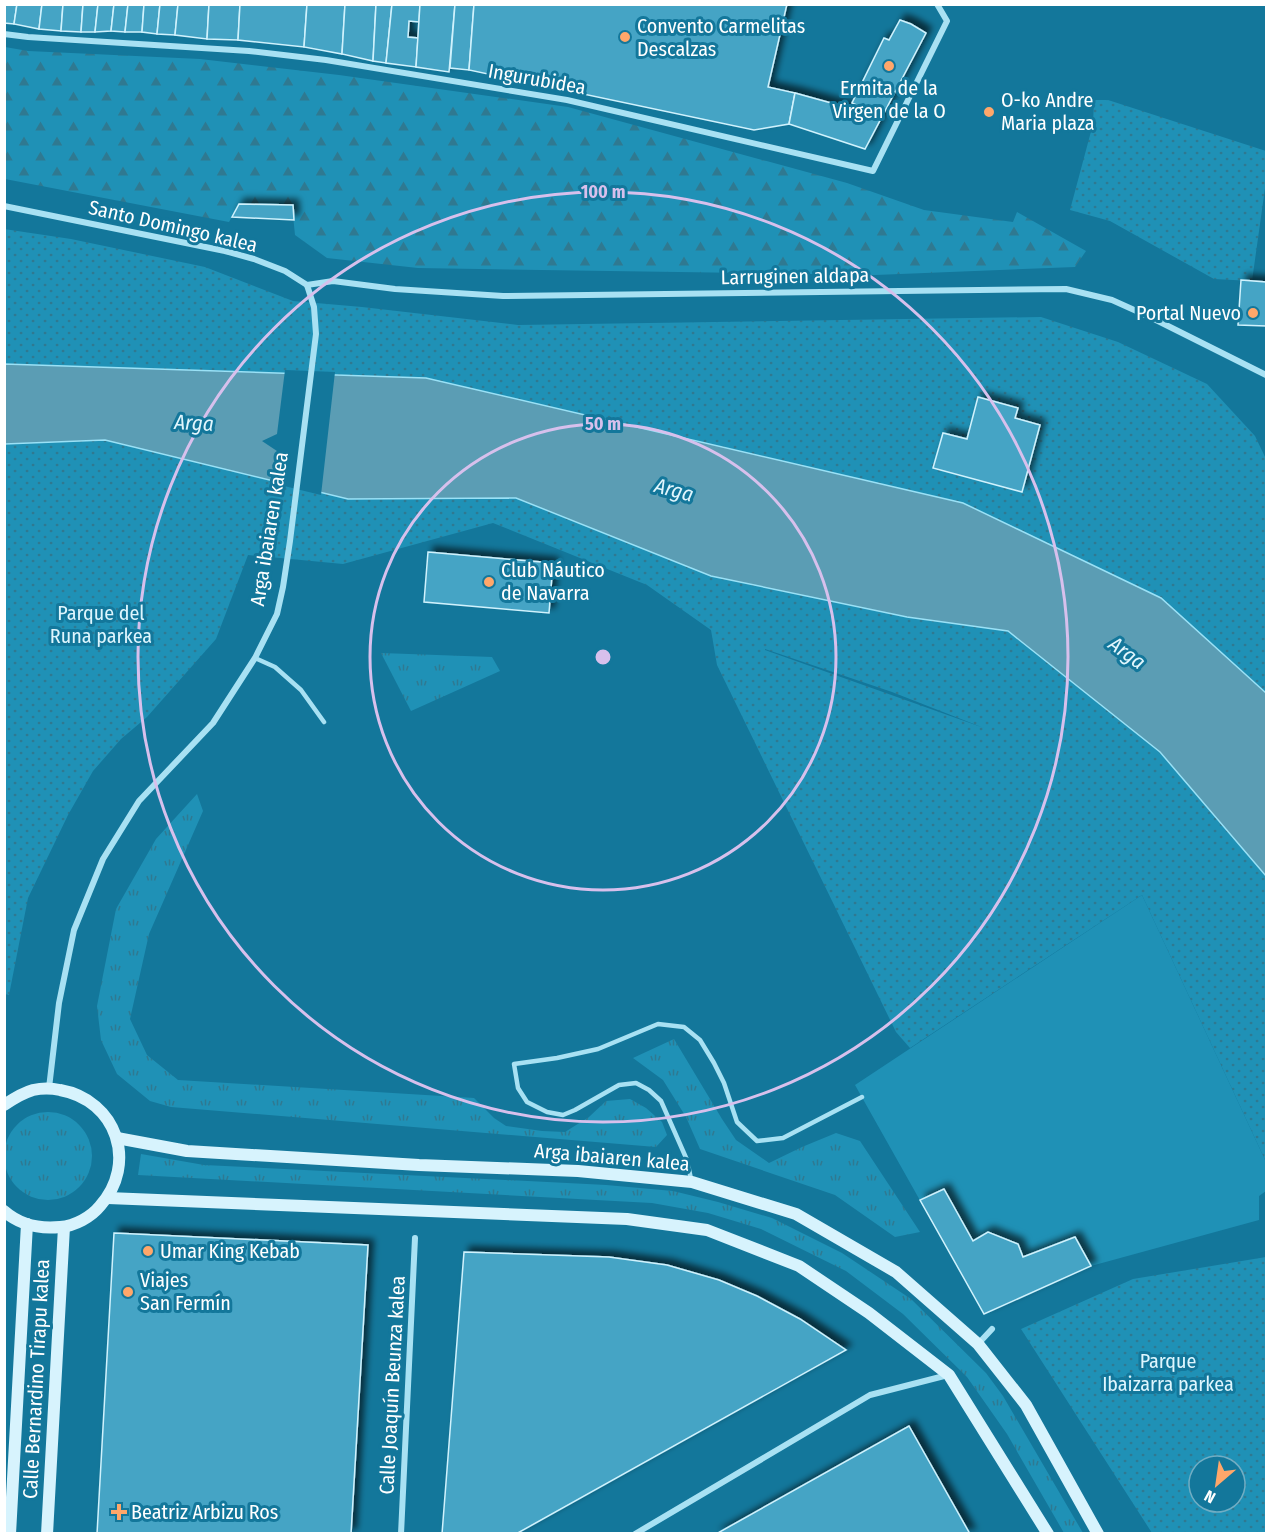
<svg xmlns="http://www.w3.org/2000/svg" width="1271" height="1538" viewBox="0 0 1271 1538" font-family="'Fira Sans Condensed',sans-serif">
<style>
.grass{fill:url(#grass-tufts)}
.forest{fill:url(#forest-firs)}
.park{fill:url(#park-dots);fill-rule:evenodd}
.pitch{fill:#1f91b6}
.water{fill:#5b9db4;stroke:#9ae1f6;stroke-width:1.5}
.pier{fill:#13779b}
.building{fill:#45a4c5;stroke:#d0f2fd;stroke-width:1.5;filter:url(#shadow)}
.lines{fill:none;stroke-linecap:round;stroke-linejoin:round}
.lane{stroke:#a8e1f3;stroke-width:4.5}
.street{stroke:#a8e1f3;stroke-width:6}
.secondary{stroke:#d7f3fd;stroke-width:12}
.ring{fill:none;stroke:#d7c0ec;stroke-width:3}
.poi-dot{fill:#ffa76a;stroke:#13779b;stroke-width:2}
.labels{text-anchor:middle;stroke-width:6;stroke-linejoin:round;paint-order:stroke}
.poi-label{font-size:20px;fill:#fff;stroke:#13779b;text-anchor:start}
.street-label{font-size:20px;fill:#fff;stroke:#13779b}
.park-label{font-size:20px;fill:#def6fe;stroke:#13779b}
.water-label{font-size:21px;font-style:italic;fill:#e1f6fd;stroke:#13779b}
.centre{fill:#d7c0ec;stroke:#13779b;stroke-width:3}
.ring-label{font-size:18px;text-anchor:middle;font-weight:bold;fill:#d7c0ec;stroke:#13779b;stroke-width:6;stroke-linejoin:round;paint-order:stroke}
</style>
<defs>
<pattern id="grass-tufts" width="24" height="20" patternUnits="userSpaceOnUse" patternTransform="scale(1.5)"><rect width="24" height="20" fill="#1f91b6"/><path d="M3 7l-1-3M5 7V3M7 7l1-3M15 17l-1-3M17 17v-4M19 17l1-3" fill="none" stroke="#2f7991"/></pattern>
<pattern id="forest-firs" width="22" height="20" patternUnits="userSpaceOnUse" patternTransform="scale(1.5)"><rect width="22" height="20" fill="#1f91b6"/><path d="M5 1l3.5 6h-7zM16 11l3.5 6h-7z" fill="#2f7991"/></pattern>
<pattern id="park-dots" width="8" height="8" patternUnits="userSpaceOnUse" patternTransform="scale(1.5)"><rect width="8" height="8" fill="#1f91b6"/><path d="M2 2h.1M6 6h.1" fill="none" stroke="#2f7991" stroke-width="1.8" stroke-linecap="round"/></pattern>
<filter id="shadow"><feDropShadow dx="5.5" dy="-5.5" stdDeviation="3" flood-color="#0009"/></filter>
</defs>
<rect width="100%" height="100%" fill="#13779b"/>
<g class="grass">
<polygon points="381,653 492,657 500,671 411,711"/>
<polygon points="197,794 203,811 149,934 130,1019 147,1055 178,1080 474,1098 494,1118 506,1126 542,1131 565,1132 589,1117 606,1101 630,1099 646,1108 662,1122 667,1135 656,1147 171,1107 150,1101 117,1074 101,1040 97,1006 116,909 156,839"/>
<polygon points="674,1039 722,1119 736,1140 769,1163 802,1147 836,1133 860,1141 920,1232 895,1237 835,1195 700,1149 686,1117 663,1080 633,1058"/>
<circle cx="48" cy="1156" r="44"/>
<polygon points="141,1154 204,1165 606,1185 673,1191 718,1202 772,1218 842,1253 911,1299 986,1373 1003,1396 1083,1533 1064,1533 1007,1434 967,1377 903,1314 846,1271 761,1229 708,1213 652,1203 138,1175"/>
</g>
<polygon class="forest" points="5,47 28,51 200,59 339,75 568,107 847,183 924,210 1013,222 1017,212 1086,251 1075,267 875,275 418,268 327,258 295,235 292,205 239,204 229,222 5,179"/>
<g class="park">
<polygon points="1094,100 1108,100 1266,151 1266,181 1252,281 1214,279 1110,221 1070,210 1093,124"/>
<polygon points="4,229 71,239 205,267 293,301 362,307 518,325 1041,317 1118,342 1207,384 1255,436 1266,459 1266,693 1161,598 963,503 426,378 5,364"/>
<path d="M 105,440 L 348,499 L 516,498 L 711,576 L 907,617 L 1008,631 L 1160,752 L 1266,876 L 1266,1162 L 1142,895 L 910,1048 L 896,1032 L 717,665 L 711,630 L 647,585 L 493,523 L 343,564 L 248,555 L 216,639 L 147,717 L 121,739 L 93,771 L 68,815 L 28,898 L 9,995 L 5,994 L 4,444 ZM 765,649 L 892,692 L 984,728 L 765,650 Z"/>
<path d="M 1266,1257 L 1266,1533 L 1152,1533 L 1021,1329 L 1133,1279 ZM 1199,1466 L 1235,1466 L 1235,1502 L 1199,1502 Z"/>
</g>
<polygon class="pitch" points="1142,895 1266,1162 1266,1191 1259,1196 1259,1220 1091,1266 984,1314 855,1085"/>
<polygon class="water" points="4,364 426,378 963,503 1161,598 1266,693 1266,876 1160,752 1008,631 907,617 711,576 516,498 348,499 105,440 5,444"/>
<polygon class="pier" points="285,370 335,372 321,495 276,484 280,453 262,441 277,434"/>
<g class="building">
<polygon points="4,4 17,4 14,24 4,23"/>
<polygon points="17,4 42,4 39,29 14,24"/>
<polygon points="42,4 63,4 61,31 39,29"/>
<polygon points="63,4 83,4 81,32 61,31"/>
<polygon points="83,4 98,4 95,32 81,32"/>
<polygon points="98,4 114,4 111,31 95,32"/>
<polygon points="114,4 128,4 125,32 111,31"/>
<polygon points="128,4 144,4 142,32 125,32"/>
<polygon points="144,4 160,4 157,34 142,32"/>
<polygon points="160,4 178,4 175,35 157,34"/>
<polygon points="178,4 209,4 207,39 175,35"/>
<polygon points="209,4 240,4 238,40 207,39"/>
<polygon points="240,4 307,4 304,47 238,40"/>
<polygon points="307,4 345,4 342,54 304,47"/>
<polygon points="345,4 376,4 373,61 342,54"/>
<polygon points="376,4 392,4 386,63 373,61"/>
<polygon points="392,4 420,4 419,22 409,21 408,37 418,38 416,67 386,63"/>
<polygon points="420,4 455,4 449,72 416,67"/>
<polygon points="455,4 474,4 469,70 450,68"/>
<polygon points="474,4 787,4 768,87 795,93 789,124 754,130 469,70"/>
<polygon points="900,20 911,24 926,33 865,149 789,124 795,93 842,106 867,115 868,110 852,103 884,38 889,40"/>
<polygon points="239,204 293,205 294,220 232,217"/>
<polygon points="1241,280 1266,282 1266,326 1238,325"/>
<polygon points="978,397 1018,408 1015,418 1040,425 1022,492 933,468 943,433 967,439"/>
<polygon points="428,552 553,563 549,613 424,602"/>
<polygon points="944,1189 973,1241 988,1232 1018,1244 1023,1257 1075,1237 1091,1266 984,1314 920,1200"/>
<polygon points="114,1233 368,1245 351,1534 97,1534"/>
<polygon points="464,1252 609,1257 667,1265 719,1280 757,1296 800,1319 846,1350 516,1534 442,1534"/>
<polygon points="909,1426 970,1534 716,1534"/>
</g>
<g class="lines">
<g class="lane">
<polyline points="255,658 275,667 301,690 324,722"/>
<polyline points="691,1179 687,1160 661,1101 649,1090 636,1083 619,1085 575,1110 563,1115 547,1112 527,1102 518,1088 514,1064 557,1058 598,1049 658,1024 684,1027 700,1040 714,1063 724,1083 737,1122 757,1141 783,1138 862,1097"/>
</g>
<g class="street">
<polyline points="4,34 28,37 249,51 326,60 567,100 873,171 947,21 937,4"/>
<polyline points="4,206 225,251 254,259 285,271 307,285 314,307 316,334 290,541 283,587 277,614 255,658 213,723 139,801 103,859 74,930 59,1003 49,1088"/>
<polyline points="307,285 333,281 395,289 503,296 1066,289 1112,300 1152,318 1266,375"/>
<polyline points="978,1344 992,1329"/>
<polyline points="401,1534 415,1238"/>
<polyline points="635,1534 870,1395 948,1375"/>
</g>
<g class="secondary">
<path d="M 4,1105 C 13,1099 22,1093 33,1090 C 42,1088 51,1088 60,1090 C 117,1100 138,1164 100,1206 C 91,1217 75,1226 60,1227 C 40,1229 20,1225 4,1211"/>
<polyline points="117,1138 187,1151 419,1165 578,1171 692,1182 796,1214 896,1272 978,1344 1026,1405 1098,1534"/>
<polyline points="108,1198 627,1219 707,1230 799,1266 869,1313 949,1375 1048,1534"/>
<polyline points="10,1534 27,1224"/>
<polyline points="47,1534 64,1227"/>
</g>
</g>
<g class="ring">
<circle cx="603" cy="657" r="233"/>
<circle cx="603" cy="657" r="465"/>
</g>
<g class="poi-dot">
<circle cx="625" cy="37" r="6"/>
<circle cx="889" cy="66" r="6"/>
<circle cx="989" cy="112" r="6"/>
<circle cx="1253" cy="313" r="6"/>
<circle cx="489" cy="582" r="6"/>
<circle cx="148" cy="1251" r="6"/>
<circle cx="128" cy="1292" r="6"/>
<path d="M116 1503h6v6h6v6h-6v6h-6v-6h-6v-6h6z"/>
</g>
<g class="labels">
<g class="poi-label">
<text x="637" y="33">Convento Carmelitas<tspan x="637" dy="23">Descalzas</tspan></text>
<text x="889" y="95" text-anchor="middle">Ermita de la<tspan x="889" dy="23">Virgen de la O</tspan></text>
<text x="1001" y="107">O-ko Andre<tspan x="1001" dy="23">Maria plaza</tspan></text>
<text x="1241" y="320" text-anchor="end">Portal Nuevo</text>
<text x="501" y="577">Club Náutico<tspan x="501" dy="23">de Navarra</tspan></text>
<text x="160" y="1258">Umar King Kebab</text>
<text x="140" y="1287">Viajes<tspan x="140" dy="23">San Fermín</tspan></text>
<text x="131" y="1519">Beatriz Arbizu Ros</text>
</g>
<g class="street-label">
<text transform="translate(537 79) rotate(10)" y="7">Ingurubidea</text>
<text transform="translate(173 226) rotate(13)" y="7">Santo Domingo kalea</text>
<text transform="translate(795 276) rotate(-1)" y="7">Larruginen aldapa</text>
<text transform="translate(269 529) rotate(-81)" y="7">Arga ibaiaren kalea</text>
<text transform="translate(612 1157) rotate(5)" y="7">Arga ibaiaren kalea</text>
<text transform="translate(36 1379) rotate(-87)" y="7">Calle Bernardino Tirapu kalea</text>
<text transform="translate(392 1385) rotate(-87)" y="7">Calle Joaquín Beunza kalea</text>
</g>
<g class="park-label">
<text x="101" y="620">Parque del<tspan x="101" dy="23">Runa parkea</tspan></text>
<text x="1168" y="1368">Parque<tspan x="1168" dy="23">Ibaizarra parkea</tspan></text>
</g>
<g class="water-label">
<text transform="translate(194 423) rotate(3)" y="7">Arga</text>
<text transform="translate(674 490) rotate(15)" y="7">Arga</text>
<text transform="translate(1127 653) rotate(36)" y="7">Arga</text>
</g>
</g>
<circle cx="603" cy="657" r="9" class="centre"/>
<g class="ring-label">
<text x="603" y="198">100 m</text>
<text x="603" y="430">50 m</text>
</g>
<rect width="1271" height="1538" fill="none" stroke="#ffffff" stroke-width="12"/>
<g transform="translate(1217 1484) rotate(209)"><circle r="28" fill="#13779b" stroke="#71adc3" stroke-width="1.5"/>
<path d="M0-4.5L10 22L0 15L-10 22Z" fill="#ffa76a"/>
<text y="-9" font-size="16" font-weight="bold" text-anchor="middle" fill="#ffffff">N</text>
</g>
</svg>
